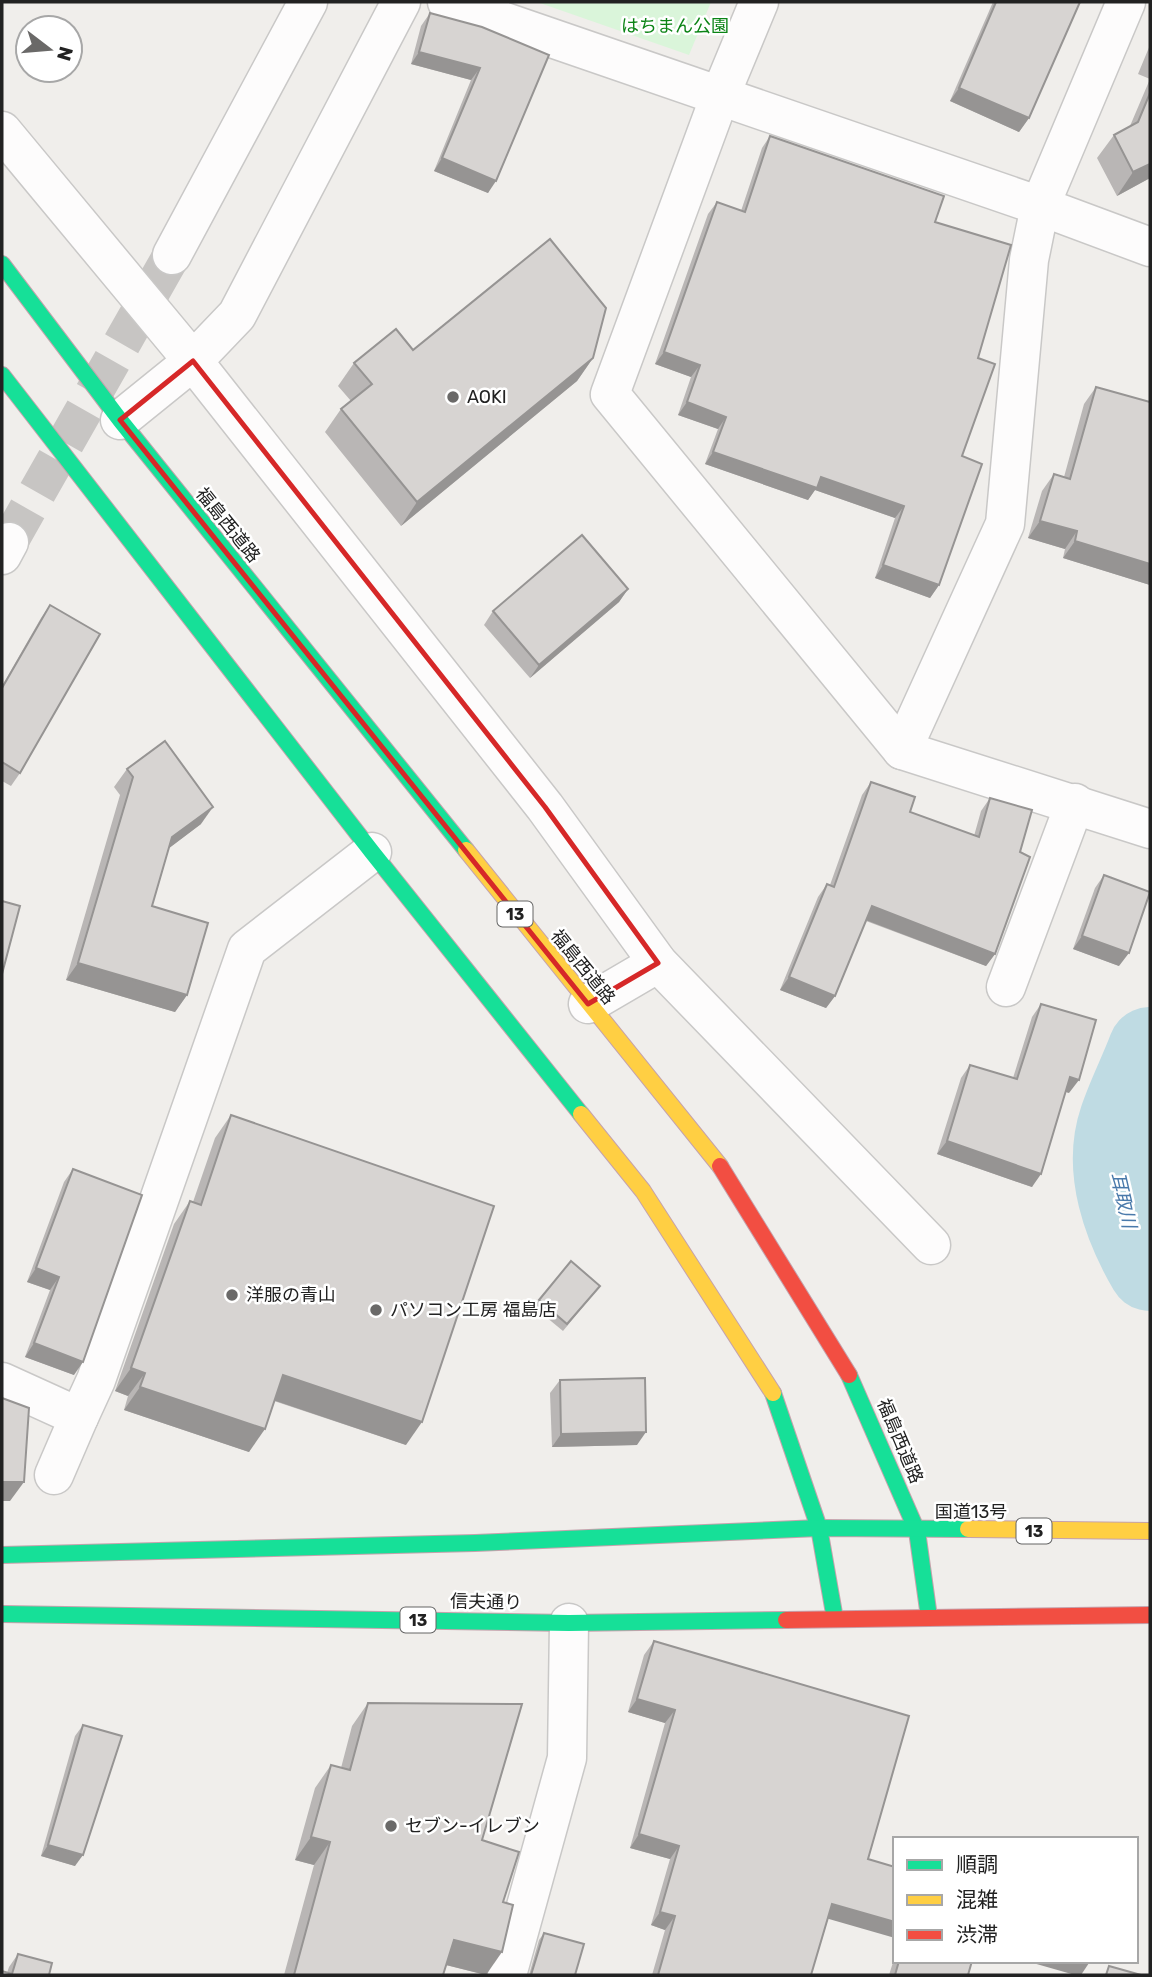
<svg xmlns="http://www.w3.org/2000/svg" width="1152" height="1977" viewBox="0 0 1152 1977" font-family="Rubik,'Noto Sans JP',sans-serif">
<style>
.park{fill:#daf5da}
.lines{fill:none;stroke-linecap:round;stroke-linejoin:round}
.river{stroke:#bfdbe3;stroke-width:84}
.street-tunnel{stroke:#c7c5c3;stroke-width:38;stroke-dasharray:38 19;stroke-linecap:butt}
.street-casing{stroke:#c9c8c7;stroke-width:41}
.fast-casing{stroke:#c5a2ac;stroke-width:18}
.slow-casing{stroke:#c5a2ac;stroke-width:18}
.jam-casing{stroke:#c5a2ac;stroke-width:18}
.street{stroke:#fdfcfc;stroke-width:38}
.fast{stroke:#16e098;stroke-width:16}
.slow{stroke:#ffcf43;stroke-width:16}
.jam{stroke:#f24e42;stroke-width:16}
.wall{fill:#b9b6b5}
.shaded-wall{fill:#969493}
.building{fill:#d7d4d2;stroke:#969493;stroke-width:2}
.marked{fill:none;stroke:#d62828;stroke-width:5;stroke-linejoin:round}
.poi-dot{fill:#6a6968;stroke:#fff;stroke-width:2.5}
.labels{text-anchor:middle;stroke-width:5;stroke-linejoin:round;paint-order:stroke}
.shield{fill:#fff;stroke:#646464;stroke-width:2}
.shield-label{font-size:16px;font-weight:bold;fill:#222}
.park-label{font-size:18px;fill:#0c8416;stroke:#fff}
.poi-label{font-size:18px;fill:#222;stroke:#fff;text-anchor:start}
.street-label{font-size:18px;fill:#222;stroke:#fff}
.water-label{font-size:19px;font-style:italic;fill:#4a7aab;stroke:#fff}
</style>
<rect width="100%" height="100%" fill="#f0eeeb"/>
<polygon class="park" points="537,2 711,2 689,55"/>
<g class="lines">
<path class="river" d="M 1150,1049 C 1141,1073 1129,1096 1121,1120 C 1104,1170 1125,1226 1150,1269"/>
<polyline class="street-tunnel" points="9,542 172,255"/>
<defs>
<g id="street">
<polyline points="447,2 1040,206 1150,247"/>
<polyline points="759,2 720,96 610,394 902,750 1150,829"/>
<polyline points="2,131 193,361 545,807 658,963 931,1245"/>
<polyline points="172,255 308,2"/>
<polyline points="120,420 193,361 237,315 401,2"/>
<polyline points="2,555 9,542"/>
<polyline points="902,750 1005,524 1029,260 1040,206 1126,2"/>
<polyline points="1006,987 1075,803"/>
<polyline points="588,1004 658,963"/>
<polyline points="2,1382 79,1417 96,1380 247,949 372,852"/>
<polyline points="54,1475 79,1417"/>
<polyline points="507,1975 567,1758 569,1623"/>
</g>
<g id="fast">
<polyline points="2,264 120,420 466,850"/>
<polyline points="2,375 372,852 581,1114"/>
<polyline points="849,1375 917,1531 929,1617"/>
<polyline points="773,1393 819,1528 835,1619"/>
<polyline points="2,1555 475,1543 819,1528 968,1529"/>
<polyline points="2,1614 569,1623 786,1620"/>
</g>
<g id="slow">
<polyline points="466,850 720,1166"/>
<polyline points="581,1114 643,1191 773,1393"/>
<polyline points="968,1529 1150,1531"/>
</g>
<g id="jam">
<polyline points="720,1166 849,1375"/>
<polyline points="786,1620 1150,1615"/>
</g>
</defs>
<use href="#street" class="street-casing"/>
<use href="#fast" class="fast-casing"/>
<use href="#slow" class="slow-casing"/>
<use href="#jam" class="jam-casing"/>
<use href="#street" class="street"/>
<use href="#fast" class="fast"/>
<use href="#slow" class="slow"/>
<use href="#jam" class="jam"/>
</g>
<g class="wall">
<polygon points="993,2 1080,2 1029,118 1019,132 950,101"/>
<polygon points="430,13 549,55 488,193 434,171 471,80 411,64 421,26"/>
<polygon points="1150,45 1150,178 1117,196 1097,158 1114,135 1130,126 1150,79 1138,74"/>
<polygon points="770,136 935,222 978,358 962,456 939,585 930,598 875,578 895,518 815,490 808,500 705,464 718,429 678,415 691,377 655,364 708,214 717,202 741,211 762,148"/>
<polygon points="413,350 593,358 577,381 401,526 325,432 341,409 351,401 338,386 354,363"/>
<polygon points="1096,387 1150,585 1063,558 1065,549 1028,538 1042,491 1054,474 1064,477 1084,404"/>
<polygon points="628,589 619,602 530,678 484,625 493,611"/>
<polygon points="50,605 20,773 11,786 2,781 2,686 41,618"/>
<polygon points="127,769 201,824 169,848 152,906 187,995 175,1012 66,980 120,795 114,787"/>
<polygon points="871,782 910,812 974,836 981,811 990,798 1020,852 995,954 986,966 866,921 835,996 826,1008 780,990 818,897 827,884 830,885 862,795"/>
<polygon points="1104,875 1119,966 1073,949 1095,888"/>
<polygon points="1041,1004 1069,1093 1066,1092 1032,1187 937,1154 961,1078 970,1065 1013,1078 1032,1017"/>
<polygon points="231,1115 406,1445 274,1401 249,1452 124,1410 128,1396 115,1391 174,1224 190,1201 193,1202 215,1138"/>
<polygon points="73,1169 74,1375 25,1357 50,1290 27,1282 64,1182"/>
<polygon points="600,1286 563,1331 534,1307 539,1300"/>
<polygon points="560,1380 637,1445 552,1447 550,1393"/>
<polygon points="654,1641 828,1919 811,1975 652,1975 665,1930 651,1925 670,1859 630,1848 665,1723 628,1712 644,1655"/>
<polygon points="368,1703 482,1840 503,1902 486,1975 446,1965 443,1975 284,1975 314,1865 295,1860 315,1788 331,1765 341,1768 352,1726"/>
<polygon points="83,1725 75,1866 41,1856 75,1736"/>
<polygon points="544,1933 575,1975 529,1975 539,1940"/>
<polygon points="18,1954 49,1975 2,1975 7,1973 9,1967"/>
<polygon points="895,1956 895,1961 972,1961 968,1975 889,1975"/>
</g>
<g class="shaded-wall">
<polygon points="419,52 480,68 471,80 411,64"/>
<polygon points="959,88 1029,118 1019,132 950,101"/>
<polygon points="442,158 496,181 488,193 434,171"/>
<polygon points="1150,164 1150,178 1117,196 1133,172"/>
<polygon points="664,352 700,365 691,377 655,364"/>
<polygon points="593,358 577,381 401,526 417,502"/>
<polygon points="687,402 726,417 718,429 678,415"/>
<polygon points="713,452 821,477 904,506 895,518 815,490 808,500 705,464"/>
<polygon points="1040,521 1077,531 1065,549 1028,538"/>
<polygon points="1075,541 1150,564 1150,585 1063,558"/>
<polygon points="883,565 939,585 930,598 875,578"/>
<polygon points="628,589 619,602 530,678 539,665"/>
<polygon points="213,807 201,824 160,855 172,837"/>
<polygon points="872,906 995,954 986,966 863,919"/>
<polygon points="1082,936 1129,953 1119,966 1073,949"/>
<polygon points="78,963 187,995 175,1012 66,980"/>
<polygon points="789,977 835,996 826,1008 780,990"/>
<polygon points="1070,1077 1079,1080 1069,1093 1061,1090"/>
<polygon points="947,1141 1041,1174 1032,1187 937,1154"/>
<polygon points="36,1268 59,1277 50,1290 27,1282"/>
<polygon points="34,1343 83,1362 74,1375 25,1357"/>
<polygon points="131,1368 145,1373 128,1396 115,1391"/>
<polygon points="283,1375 422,1422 406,1445 267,1398"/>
<polygon points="140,1387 265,1429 249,1452 124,1410"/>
<polygon points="646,1432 637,1445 552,1447 561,1434"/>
<polygon points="2,1482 24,1482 10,1501 2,1501"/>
<polygon points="637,1699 675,1710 665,1723 628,1712"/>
<polygon points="639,1834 679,1846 670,1859 630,1848"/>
<polygon points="311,1837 330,1842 314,1865 295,1860"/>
<polygon points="48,1845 83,1855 75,1866 41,1856"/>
<polygon points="832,1904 895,1922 895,1938 822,1917"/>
<polygon points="660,1912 675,1916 665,1930 651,1925"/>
<polygon points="454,1940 502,1952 486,1975 438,1963"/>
<polygon points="1026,1961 1083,1961 1089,1963 1081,1975 1075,1975"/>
</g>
<g class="building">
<polygon points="996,2 1080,2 1029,118 959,88"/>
<polygon points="430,13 482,27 549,55 496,181 442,158 480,68 419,52"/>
<polygon points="1150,93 1150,164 1133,172 1114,135 1138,122"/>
<polygon points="770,136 944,196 935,222 1011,245 978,358 995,364 962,456 982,464 939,585 883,565 904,506 821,477 817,488 713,452 726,417 687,402 700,365 664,352 717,202 745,212"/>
<polygon points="550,239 606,308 593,358 417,502 341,409 372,384 354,363 396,329 413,350"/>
<polygon points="1096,387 1150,402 1150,564 1075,541 1077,531 1040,521 1054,474 1070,479"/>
<polygon points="582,535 628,589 539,665 493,611"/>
<polygon points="50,605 100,634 20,773 2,762 2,688"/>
<polygon points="165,741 213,807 172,837 152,906 208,923 187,995 78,963 133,777 127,769"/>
<polygon points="871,782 915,797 910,812 979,837 990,798 1032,810 1020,852 1030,857 995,954 872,906 835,996 789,977 827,884 834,887"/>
<polygon points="1104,875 1150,892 1129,953 1082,936"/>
<polygon points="2,901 20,906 2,974"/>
<polygon points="1041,1004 1096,1020 1079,1080 1070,1077 1041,1174 947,1141 970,1065 1017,1079"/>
<polygon points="231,1115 494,1206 422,1422 283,1375 265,1429 140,1387 145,1373 131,1368 190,1201 201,1205"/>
<polygon points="73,1169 142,1195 83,1362 34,1343 59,1277 36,1268"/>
<polygon points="571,1261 600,1286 567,1324 539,1300"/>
<polygon points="645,1378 646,1432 561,1434 560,1380"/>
<polygon points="2,1398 29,1408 24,1482 2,1482"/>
<polygon points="654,1641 909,1716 868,1859 895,1867 895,1922 832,1904 811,1975 658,1975 675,1916 660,1912 679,1846 639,1834 675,1710 637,1699"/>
<polygon points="368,1703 522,1704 482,1840 519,1852 503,1902 513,1905 502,1952 454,1940 443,1975 294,1975 330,1842 311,1837 331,1765 350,1770"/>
<polygon points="83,1725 122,1736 83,1855 48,1845"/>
<polygon points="544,1933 584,1944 575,1975 531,1975"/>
<polygon points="18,1954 52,1963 49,1975 2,1975 2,1971 12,1974"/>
<polygon points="899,1961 972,1961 968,1975 895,1975"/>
<polygon points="1109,1966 1141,1975 1106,1975"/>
</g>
<path class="marked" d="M 193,361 L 545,807 L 658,963 L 588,1004 L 120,420 Z"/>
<g class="poi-dot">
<circle cx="453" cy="397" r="7"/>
<circle cx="232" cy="1295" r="7"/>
<circle cx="376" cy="1310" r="7"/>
<circle cx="391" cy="1826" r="7"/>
</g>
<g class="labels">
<g class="shield">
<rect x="497.5" y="901.5" width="35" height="25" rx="5"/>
<rect x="1016.5" y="1518.5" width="35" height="25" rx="5"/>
<rect x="400.5" y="1607.5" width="35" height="25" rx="5"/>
</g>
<g class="shield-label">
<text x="515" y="920">13</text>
<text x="1034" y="1537">13</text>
<text x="418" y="1626">13</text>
</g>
<g class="park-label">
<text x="675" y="32">はちまん公園</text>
</g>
<g class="poi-label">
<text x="467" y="403">AOKI</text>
<text x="246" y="1301">洋服の青山</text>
<text x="390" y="1316">パソコン工房 福島店</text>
<text x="405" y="1832">セブン-イレブン</text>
</g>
<g class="street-label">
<text transform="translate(228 525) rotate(51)" y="6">福島西道路</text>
<text transform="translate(583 967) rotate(51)" y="6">福島西道路</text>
<text transform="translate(900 1441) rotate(67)" y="6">福島西道路</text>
<text x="971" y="1518">国道13号</text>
<text transform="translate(486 1602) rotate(1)" y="6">信夫通り</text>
</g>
<g class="water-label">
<text transform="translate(1124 1200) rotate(77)" y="7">耳取川</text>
</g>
</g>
<rect width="1152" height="1977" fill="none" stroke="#222222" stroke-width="7"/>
<rect x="893" y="1837" width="245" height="126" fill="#ffffff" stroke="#a7a7a7" stroke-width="2"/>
<rect x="907" y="1860" width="35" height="10" fill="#16e098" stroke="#a7a7a7" stroke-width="2"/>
<text x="956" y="1872" font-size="21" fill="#222222">順調</text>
<rect x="907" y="1895" width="35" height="10" fill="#ffcf43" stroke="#a7a7a7" stroke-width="2"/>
<text x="956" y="1907" font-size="21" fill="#222222">混雑</text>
<rect x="907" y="1930" width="35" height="10" fill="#f24e42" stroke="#a7a7a7" stroke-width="2"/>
<text x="956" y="1942" font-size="21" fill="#222222">渋滞</text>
<g transform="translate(49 49) rotate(106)"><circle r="33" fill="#ffffff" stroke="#a7a7a7" stroke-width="2"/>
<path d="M0-5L12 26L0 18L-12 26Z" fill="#6a6968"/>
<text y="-10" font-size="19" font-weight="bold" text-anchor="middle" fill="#222222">N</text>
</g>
</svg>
